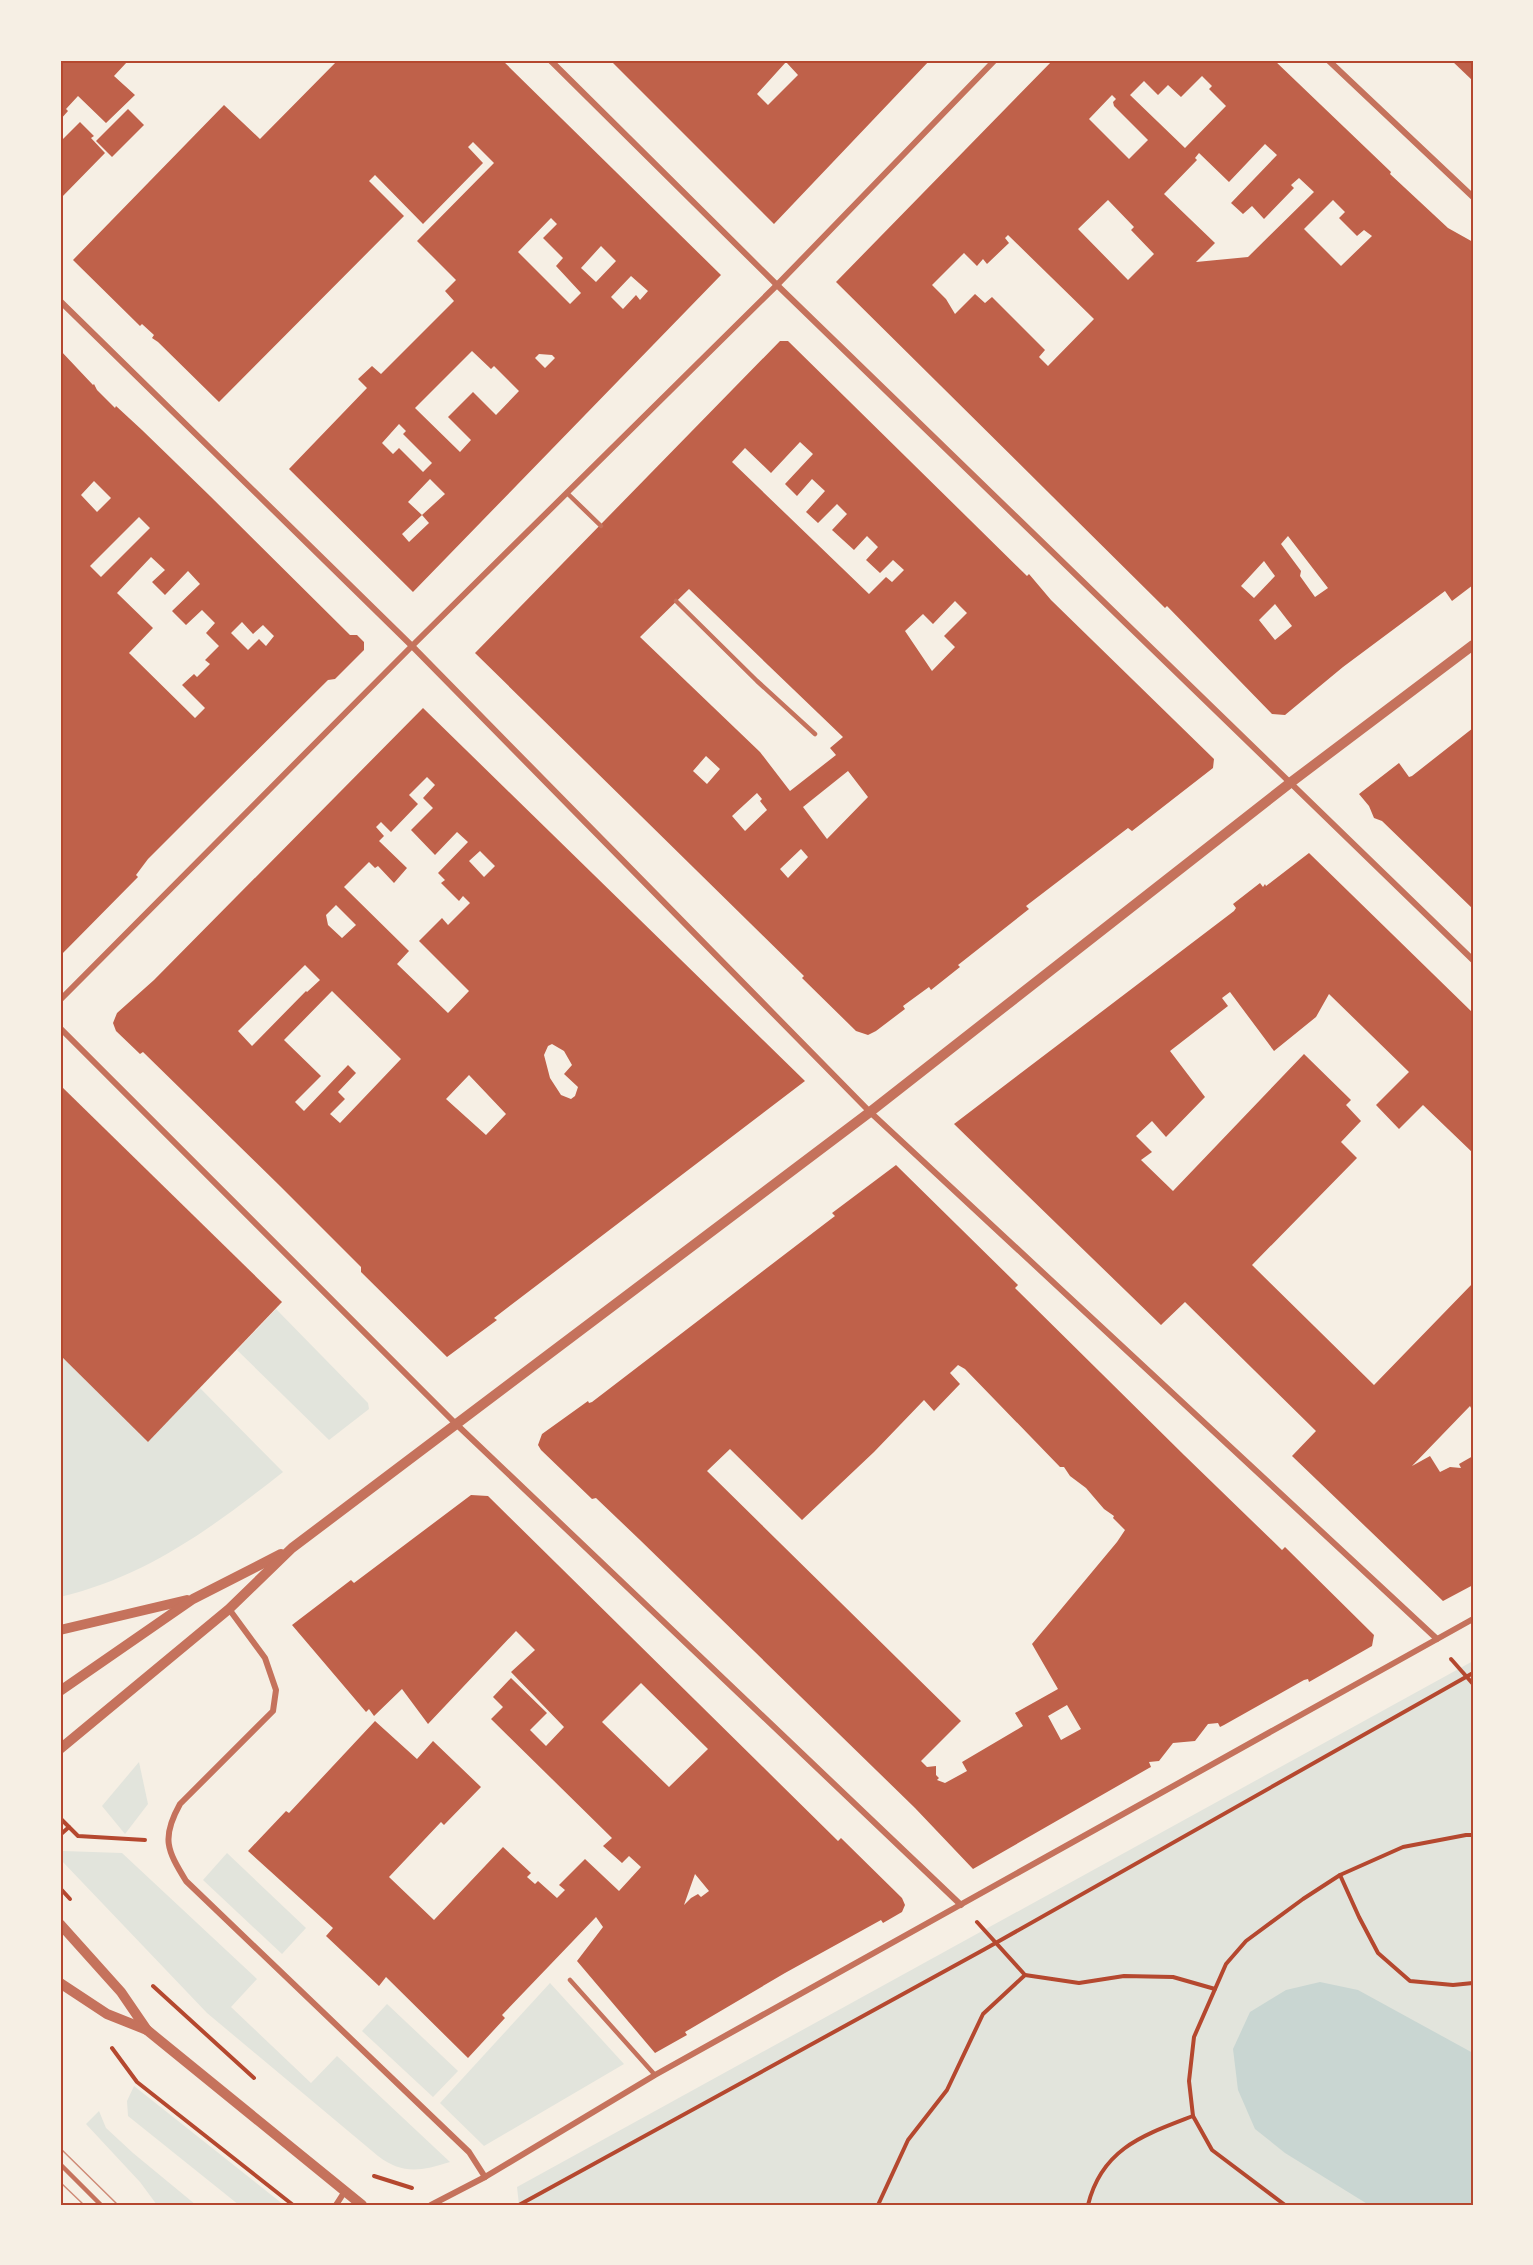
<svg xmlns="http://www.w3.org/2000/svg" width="1533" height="2265" viewBox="0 0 1533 2265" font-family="'Golos Text',sans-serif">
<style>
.green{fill:#e2e4dc}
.water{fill:#c9d6d2}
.building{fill:#bf614a;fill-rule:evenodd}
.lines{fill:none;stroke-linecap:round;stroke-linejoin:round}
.path{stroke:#b5482f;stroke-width:4}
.service{stroke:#c5725c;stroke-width:4.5}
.minor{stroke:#c5725c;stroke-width:6}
.tertiary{stroke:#c5725c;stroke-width:10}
.tram{stroke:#cf8b77;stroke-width:1.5}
.neatline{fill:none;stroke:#b5482f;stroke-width:2}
</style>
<rect width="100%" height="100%" fill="#f6efe4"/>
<g class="green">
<polygon points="276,1309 368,1403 369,1409 329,1440 237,1350"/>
<path d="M 60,1355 L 148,1441 L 200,1388 L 283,1472 C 213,1527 148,1576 60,1597 Z"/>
<polygon points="1473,1661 1473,2205 519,2205 517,2187"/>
<polygon points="139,1762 148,1804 125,1834 102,1806"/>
<path d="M 63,1851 L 122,1853 L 257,1979 L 231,2007 L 311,2083 L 337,2056 L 450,2162 C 421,2171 403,2175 378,2156 L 207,2013 L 61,1860 Z"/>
<polygon points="227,1853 306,1928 282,1954 203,1880"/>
<polygon points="550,1983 624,2064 484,2146 440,2103"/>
<polygon points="387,2004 458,2071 433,2097 362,2031"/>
<polygon points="134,2086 284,2205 239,2205 128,2116 127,2101"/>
<polygon points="99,2111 106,2128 133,2153 196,2205 157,2205 140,2182 86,2124"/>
</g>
<polygon class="water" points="1320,1982 1358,1990 1473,2053 1473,2205 1369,2205 1285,2153 1255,2129 1238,2090 1233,2049 1250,2012 1286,1990"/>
<g class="building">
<polygon points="60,60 125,60 127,62 114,76 135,95 106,123 78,96 66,109 68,111 60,120"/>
<path d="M 338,60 L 502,60 L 721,275 L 413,592 L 289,469 L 367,388 L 358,379 L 372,366 L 381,374 L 454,301 L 445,291 L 456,280 L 417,241 L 494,163 L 473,142 L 468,147 L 483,163 L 423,224 L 375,175 L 369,181 L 404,216 L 219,402 L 158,342 L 152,338 L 154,335 L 142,324 L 140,326 L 73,260 L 224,105 L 260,139 ZM 551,218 L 557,224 L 543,238 L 563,258 L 556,266 L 581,293 L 570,304 L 518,252 ZM 601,246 L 616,261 L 596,282 L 581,268 ZM 631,276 L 648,291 L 640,300 L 636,295 L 623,309 L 611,297 ZM 472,351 L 491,369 L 494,366 L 519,391 L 496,415 L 473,392 L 448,417 L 471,440 L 460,452 L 415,408 ZM 539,354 L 552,355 L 555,358 L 545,368 L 535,358 ZM 399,424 L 406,431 L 403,434 L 432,463 L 423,472 L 399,448 L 393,454 L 382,443 ZM 430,479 L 445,494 L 422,515 L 429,523 L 409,542 L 402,534 L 422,515 L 408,502 Z"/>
<path d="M 610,60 L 930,60 L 774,224 ZM 786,62 L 798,75 L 768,105 L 757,94 Z"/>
<path d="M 1053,60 L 1274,60 L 1391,172 L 1390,174 L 1448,228 L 1473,242 L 1473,585 L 1452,601 L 1445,591 L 1343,667 L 1285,715 L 1272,714 L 1167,606 L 1165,608 L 836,282 ZM 1202,76 L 1212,86 L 1209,89 L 1226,106 L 1185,148 L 1130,95 L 1144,81 L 1158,95 L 1168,85 L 1181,97 ZM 1112,95 L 1116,99 L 1113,102 L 1114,106 L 1148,140 L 1129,159 L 1089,119 ZM 1265,144 L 1277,155 L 1231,203 L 1243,214 L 1252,206 L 1264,219 L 1294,188 L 1291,185 L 1299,178 L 1314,192 L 1248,257 L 1196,262 L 1215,243 L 1164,194 L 1197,160 L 1195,158 L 1199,153 L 1229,182 ZM 1108,200 L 1134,227 L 1131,230 L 1154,254 L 1128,280 L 1078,229 ZM 1333,200 L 1345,212 L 1339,218 L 1357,236 L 1364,230 L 1372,236 L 1341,266 L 1304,229 ZM 1008,235 L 1094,319 L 1048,366 L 1039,357 L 1045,350 L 992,297 L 985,303 L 975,294 L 955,314 L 946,299 L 932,285 L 964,253 L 977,266 L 983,259 L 987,264 L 1009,243 L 1005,238 ZM 1288,536 L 1328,588 L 1315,597 L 1300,576 L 1301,571 L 1281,544 ZM 1264,561 L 1275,576 L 1254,598 L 1241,586 ZM 1275,604 L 1292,626 L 1275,640 L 1259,620 Z"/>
<polygon points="1451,60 1473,60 1473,81"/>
<polygon points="128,109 144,125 112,157 96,141"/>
<polygon points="80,122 94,136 91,138 105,153 60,199 60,142"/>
<path d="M 780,341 L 788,341 L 1027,576 L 1029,574 L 1051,600 L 1214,759 L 1213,768 L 1132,831 L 1128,828 L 1026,906 L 1029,909 L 958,965 L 960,967 L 931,990 L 929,987 L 903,1006 L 905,1009 L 876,1031 L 868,1035 L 856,1031 L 802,978 L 804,976 L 475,653 ZM 800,442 L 813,454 L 785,484 L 797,496 L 812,479 L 825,491 L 806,512 L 818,523 L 837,504 L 847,514 L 832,530 L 854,550 L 867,536 L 878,547 L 866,560 L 880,573 L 893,560 L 904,570 L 892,582 L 886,577 L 869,594 L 732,462 L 745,448 L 771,473 ZM 689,589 L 843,737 L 830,748 L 836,755 L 790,791 L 760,752 L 640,637 ZM 955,601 L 967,613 L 944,636 L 955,647 L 932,671 L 905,631 L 923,614 L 933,624 ZM 706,756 L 720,769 L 707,784 L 693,771 ZM 848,771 L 868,797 L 827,839 L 803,807 ZM 757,793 L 762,799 L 760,801 L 767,810 L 745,831 L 732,816 ZM 801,849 L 808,857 L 788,878 L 780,869 Z"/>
<path d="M 60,350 L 93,385 L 94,384 L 97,390 L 115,408 L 116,406 L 142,430 L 210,496 L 350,635 L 357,635 L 364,642 L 364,650 L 335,679 L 328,680 L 209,798 L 148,859 L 136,875 L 138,877 L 60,956 ZM 94,481 L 111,498 L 97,512 L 81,495 ZM 139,517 L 150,528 L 101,577 L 90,566 ZM 151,557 L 165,570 L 152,582 L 165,595 L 188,571 L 200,584 L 172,611 L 186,625 L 202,610 L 215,623 L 206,633 L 219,646 L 205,660 L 210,664 L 197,677 L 194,674 L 182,685 L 205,708 L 195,718 L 129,653 L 153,628 L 117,593 ZM 242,622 L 253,634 L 263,625 L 274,636 L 266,646 L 259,639 L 248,650 L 231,633 Z"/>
<path d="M 423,708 L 805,1081 L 494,1318 L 497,1320 L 447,1357 L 361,1272 L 361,1267 L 280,1186 L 143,1052 L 140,1054 L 116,1031 L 113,1023 L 117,1013 L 154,980 ZM 427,777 L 435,785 L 423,798 L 433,808 L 411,830 L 435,855 L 457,832 L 468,842 L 438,873 L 445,880 L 441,883 L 459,901 L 463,896 L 470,903 L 448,925 L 442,918 L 419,941 L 469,991 L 448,1013 L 397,964 L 409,951 L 344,887 L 369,862 L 375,868 L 378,866 L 394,883 L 407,868 L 379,841 L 384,836 L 376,827 L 381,822 L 391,832 L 418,804 L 409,795 ZM 480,851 L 495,866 L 484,877 L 469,861 ZM 336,905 L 356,925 L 342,938 L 328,925 L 326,915 ZM 305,965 L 320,980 L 307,992 L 306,991 L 252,1046 L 238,1031 ZM 332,991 L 401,1059 L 340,1123 L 330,1114 L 345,1099 L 338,1092 L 356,1073 L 348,1065 L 304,1111 L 295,1102 L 321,1076 L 284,1040 ZM 552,1044 L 564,1051 L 572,1065 L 564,1074 L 578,1087 L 575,1096 L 571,1099 L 561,1095 L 550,1078 L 544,1055 L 548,1046 ZM 469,1075 L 506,1114 L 486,1135 L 446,1099 Z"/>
<polygon points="1473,728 1473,909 1382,821 1374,818 1369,806 1359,794 1399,763 1409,777 1412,776"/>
<polygon points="1309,853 1473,1013 1473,1153 1423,1105 1399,1129 1376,1105 1409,1072 1329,994 1316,1017 1274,1051 1230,992 1222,998 1228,1006 1170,1051 1205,1097 1166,1137 1152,1121 1136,1136 1152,1152 1141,1160 1173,1191 1304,1054 1351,1100 1346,1105 1361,1121 1341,1142 1357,1158 1252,1265 1374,1385 1473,1283 1473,1412 1470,1406 1412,1466 1430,1456 1440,1472 1450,1467 1461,1468 1459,1464 1473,1456 1473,1585 1443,1601 1292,1456 1316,1431 1185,1302 1161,1325 954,1124 1234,911 1236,908 1233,904 1260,883 1263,887 1265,884 1266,886"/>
<polygon points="60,1085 282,1302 148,1442 60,1355"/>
<path d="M 896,1165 L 1018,1285 L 1015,1288 L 1184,1455 L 1282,1550 L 1285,1547 L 1374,1635 L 1372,1646 L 1309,1682 L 1308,1679 L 1304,1680 L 1224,1725 L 1220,1727 L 1218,1723 L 1208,1724 L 1195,1741 L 1173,1743 L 1159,1761 L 1149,1762 L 1151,1767 L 1149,1768 L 973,1869 L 915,1808 L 640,1540 L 596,1498 L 592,1499 L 541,1450 L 538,1445 L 542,1434 L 588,1401 L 589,1403 L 592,1402 L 831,1219 L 835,1216 L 832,1213 ZM 958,1365 L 965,1369 L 1060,1467 L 1064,1467 L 1070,1476 L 1086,1488 L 1104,1509 L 1114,1516 L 1113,1518 L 1125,1530 L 1117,1542 L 1032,1644 L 1058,1689 L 1015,1713 L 1023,1726 L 962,1762 L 967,1771 L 945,1783 L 937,1780 L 939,1778 L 936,1775 L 936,1766 L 927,1767 L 921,1761 L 961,1721 L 707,1471 L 730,1449 L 802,1520 L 874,1452 L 924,1400 L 934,1411 L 960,1384 L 950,1373 ZM 1067,1705 L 1081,1729 L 1061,1740 L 1048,1716 Z"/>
<path d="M 471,1495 L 488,1496 L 838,1841 L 841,1838 L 902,1898 L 905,1905 L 902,1912 L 883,1923 L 881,1920 L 785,1973 L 685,2032 L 687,2035 L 655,2053 L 577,1961 L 603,1927 L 596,1917 L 502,2015 L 505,2018 L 468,2058 L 386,1977 L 379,1986 L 326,1936 L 333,1928 L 248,1851 L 286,1811 L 289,1813 L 375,1721 L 417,1759 L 433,1741 L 481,1787 L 444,1825 L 441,1822 L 389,1877 L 434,1920 L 503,1847 L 531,1873 L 527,1877 L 535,1884 L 538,1881 L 557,1898 L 565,1890 L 559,1885 L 585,1859 L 619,1891 L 641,1867 L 629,1856 L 622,1863 L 603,1846 L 612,1838 L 491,1719 L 503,1707 L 493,1697 L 511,1678 L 547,1713 L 530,1730 L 546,1746 L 564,1727 L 511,1672 L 535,1650 L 516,1631 L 428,1724 L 402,1689 L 374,1716 L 369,1709 L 366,1712 L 292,1625 L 351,1580 L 354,1583 ZM 641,1683 L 708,1749 L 669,1787 L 602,1722 ZM 695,1874 L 709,1891 L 701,1897 L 698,1894 L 691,1898 L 684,1905 Z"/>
</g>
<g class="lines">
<g class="path">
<polyline points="1451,1659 1473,1684"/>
<polyline points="60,1818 78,1836 145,1840"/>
<polyline points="60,1835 69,1827"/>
<polyline points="1340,1875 1359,1917 1378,1953 1410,1981 1453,1985 1473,1983"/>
<polyline points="60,1888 70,1899"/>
<polyline points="977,1922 1025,1975"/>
<polyline points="153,1986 254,2078"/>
<polyline points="112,2048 137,2082 293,2205"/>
<polyline points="374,2176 412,2188"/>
<polyline points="519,2205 985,1949 1473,1673"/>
<polyline points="878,2205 908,2140 947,2090 983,2014 1025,1975 1079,1983 1124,1976 1173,1977 1215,1989"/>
<path d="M 1088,2205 C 1102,2148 1144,2135 1193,2116"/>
<polyline points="1285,2205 1212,2150 1193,2116 1189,2081 1194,2037 1226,1964 1246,1941 1303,1899 1340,1875 1403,1847 1466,1835 1473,1835"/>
</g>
<g class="service">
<polyline points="567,493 601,526"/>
<polyline points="676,601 757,681 815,734"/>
<polyline points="570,1980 655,2075"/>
<polyline points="60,2164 101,2205"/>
</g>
<g class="minor">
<polyline points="550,60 777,285 1473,960"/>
<polyline points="1328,60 1473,197"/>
<polyline points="60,301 412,646 870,1112 1437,1639"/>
<polyline points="60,1000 412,646 777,285 995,60"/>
<polyline points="60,1028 455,1423 961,1905"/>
<path d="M 229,1609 L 265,1658 L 276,1690 L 273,1711 L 180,1804 C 161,1838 167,1850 186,1881 L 469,2152 L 485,2177"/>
<polyline points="336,2205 345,2191"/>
<polyline points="431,2205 485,2177 655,2075 1473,1619"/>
</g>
<g class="tertiary">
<polyline points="60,1630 187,1600"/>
<polyline points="60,1691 193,1599 281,1554"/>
<polyline points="60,1749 229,1609 292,1548 870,1112 1290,783 1473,645"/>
<polyline points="60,1924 121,1992 147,2030 362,2205"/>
<polyline points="60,1983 107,2014 147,2030"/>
</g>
<g class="tram">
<polyline points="60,2148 118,2205"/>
<polyline points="60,2182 84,2205"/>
</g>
</g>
<rect width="1533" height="2265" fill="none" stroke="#f6efe4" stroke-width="123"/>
<rect x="62" y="62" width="1410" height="2142" class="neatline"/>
</svg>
